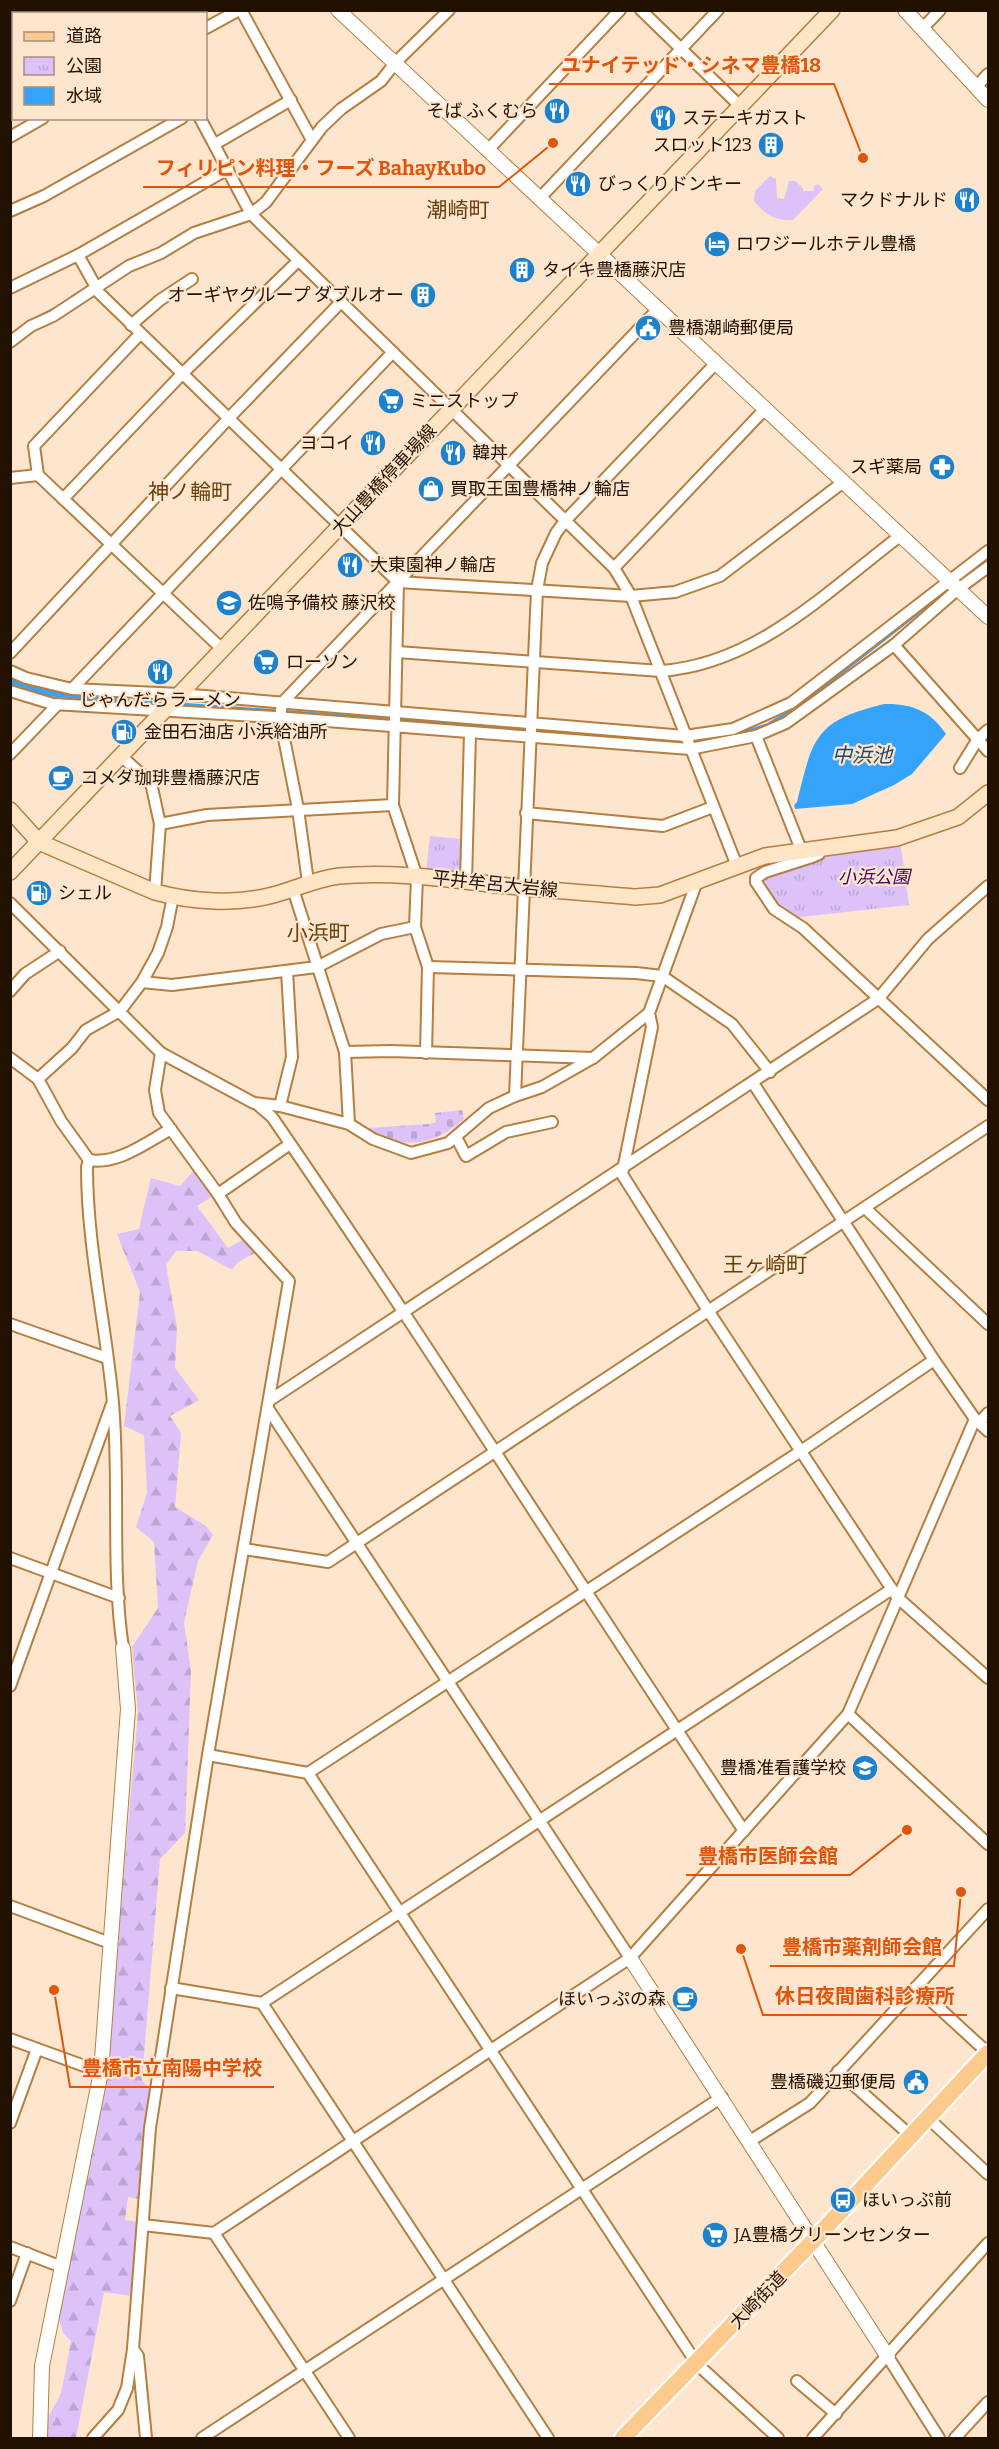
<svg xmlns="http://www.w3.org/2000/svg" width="999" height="2449" viewBox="0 0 999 2449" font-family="Bitter,'Noto Sans JP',serif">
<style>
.grass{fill:#ddc2fa}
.forest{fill:url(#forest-firs)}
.cemetery{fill:url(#cemetery-stones)}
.park{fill:url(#park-tufts)}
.water{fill:#35a3fa}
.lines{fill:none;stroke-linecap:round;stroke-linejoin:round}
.stream{stroke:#35a3fa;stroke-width:3}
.minor-casing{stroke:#b67e3f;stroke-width:14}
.tertiary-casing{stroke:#b67e3f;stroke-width:16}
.secondary-casing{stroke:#b67e3f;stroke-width:18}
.primary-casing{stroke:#fff;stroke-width:20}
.minor{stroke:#fff;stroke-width:10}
.tertiary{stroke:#fff;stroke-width:14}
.secondary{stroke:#fee5c6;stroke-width:15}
.primary{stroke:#fdca8e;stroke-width:16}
.labels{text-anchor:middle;stroke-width:4.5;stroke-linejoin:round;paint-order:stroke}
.poi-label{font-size:18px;fill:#210;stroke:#fee5cd;text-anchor:start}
.street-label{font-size:18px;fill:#210;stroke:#fee5cd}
.park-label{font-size:18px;font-style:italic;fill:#430267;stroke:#fee5cd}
.water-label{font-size:20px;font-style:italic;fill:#204a6d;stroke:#fee5cd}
.quarter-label{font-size:21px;fill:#68400a;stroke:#fee5cd}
.leader{fill:none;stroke:#de550b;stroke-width:2}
.callout-dot{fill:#de550b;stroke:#fee5cd;stroke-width:2}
.callout-label{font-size:20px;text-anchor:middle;font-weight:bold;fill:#de550b;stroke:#fee5cd;stroke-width:4.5;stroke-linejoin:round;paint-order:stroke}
</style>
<defs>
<pattern id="forest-firs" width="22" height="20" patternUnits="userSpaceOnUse" patternTransform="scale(1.5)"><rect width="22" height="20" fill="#ddc2fa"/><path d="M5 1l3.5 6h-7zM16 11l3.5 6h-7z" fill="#bda6d4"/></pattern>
<pattern id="cemetery-stones" width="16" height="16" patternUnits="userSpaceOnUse" patternTransform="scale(1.5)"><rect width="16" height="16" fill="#ddc2fa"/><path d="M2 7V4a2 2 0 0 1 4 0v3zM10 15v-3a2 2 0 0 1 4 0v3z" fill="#bda6d4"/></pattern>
<pattern id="park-tufts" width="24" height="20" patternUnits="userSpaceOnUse" patternTransform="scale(1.5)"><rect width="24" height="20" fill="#ddc2fa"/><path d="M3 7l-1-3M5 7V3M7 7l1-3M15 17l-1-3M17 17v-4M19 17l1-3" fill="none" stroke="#bda6d4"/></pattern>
</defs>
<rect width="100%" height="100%" fill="#fee5cd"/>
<path class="grass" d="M 770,176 L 776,179 L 777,198 L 784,199 L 789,181 L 795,181 L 803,188 L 803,191 L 814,191 L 813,187 L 818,184 L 823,189 L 793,220 C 774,221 766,215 754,201 L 755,191 Z"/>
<polygon class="forest" points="195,1169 213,1196 197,1206 228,1248 244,1239 257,1252 238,1262 232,1270 198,1251 176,1251 166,1265 177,1327 175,1368 199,1400 170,1416 181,1433 175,1507 206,1526 213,1535 198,1561 184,1622 191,1671 185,1833 160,1859 142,2080 151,2091 142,2200 128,2197 125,2220 138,2222 132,2296 104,2292 76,2438 46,2438 47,2419 61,2394 71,2341 63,2333 59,2319 106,2078 138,1712 132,1647 158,1608 154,1542 136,1527 147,1493 144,1435 124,1426 140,1292 117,1234 139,1229 151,1178 180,1186"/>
<path class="cemetery" d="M 462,1110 L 464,1119 C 435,1145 401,1152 368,1128 L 429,1124 L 436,1122 L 435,1113 Z"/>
<g class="park">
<polygon points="430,836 462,839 460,874 426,872"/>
<polygon points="900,841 909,905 792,918 775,907 759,879 821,855"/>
</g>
<g class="water">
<polygon points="11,676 50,689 110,694 110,702 45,696 11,685"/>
<path d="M 884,704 C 911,703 931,711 946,734 L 912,774 L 894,785 L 852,804 L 795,809 L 794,805 L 797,802 C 813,738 814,721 884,704 Z"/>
</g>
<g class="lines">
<g class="stream">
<polyline points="127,262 146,254"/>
<polyline points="98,280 121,265"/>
<polyline points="72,297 88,287"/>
<polyline points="28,322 54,309"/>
<polyline points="956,583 988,560"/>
<polyline points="107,699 163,703"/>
<polyline points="179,704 528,729"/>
<polyline points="535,730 591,733"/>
<polyline points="735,735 767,725 800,705 951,587"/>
<polyline points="693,740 723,737"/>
</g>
<defs>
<g id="minor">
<polyline points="139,10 141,14"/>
<polyline points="241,10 312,140"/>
<polyline points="641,10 740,106"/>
<polyline points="72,14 77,10"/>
<polyline points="206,28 239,10"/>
<polyline points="922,29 940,10"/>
<polyline points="10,49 14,47"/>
<polyline points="976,87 988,74"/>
<polyline points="200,118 251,214 614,568 631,596 737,866"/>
<polyline points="10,137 43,118"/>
<polyline points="215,144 291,100"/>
<polyline points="487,151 620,10"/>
<polyline points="539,199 718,10"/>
<polyline points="10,211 44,196 182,118"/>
<polyline points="78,255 96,287"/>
<polyline points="10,288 78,255 228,169"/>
<polyline points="94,288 398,582 631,596 675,592 720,576 842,483"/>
<polyline points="131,325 160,300 192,279"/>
<polyline points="140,334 34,446 38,475 222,649"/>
<polyline points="10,342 31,326 53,316 129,266 161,253 194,233 251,214 266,202 322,127 341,109 381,81 395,63 449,10"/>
<polyline points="10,478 38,475"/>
<polyline points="63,499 182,374 298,261"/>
<polyline points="614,568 765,409"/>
<polyline points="398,582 393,805 417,877 415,927 428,967 426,1053"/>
<polyline points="894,645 988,751"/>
<path d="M 397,652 L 661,671 C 757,664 826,592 900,536"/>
<polyline points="10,653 229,418 341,302"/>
<polyline points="10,671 26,678 72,689 180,694 685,736 733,729 791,703 988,551"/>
<polyline points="72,689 393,352"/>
<polyline points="10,691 53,704 275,717 690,749 756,736 786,723 894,645 958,589 988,567"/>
<polyline points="756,736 802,852"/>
<polyline points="10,754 58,704"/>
<polyline points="121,756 151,783 160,824 155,892"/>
<polyline points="960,768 978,739 988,730"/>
<polyline points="526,813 663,826 713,807"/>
<polyline points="160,824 207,815 393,805"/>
<polyline points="820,850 819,854 812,857 765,872 756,878 756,882 774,909 803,928 988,1100"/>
<polyline points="466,881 470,733"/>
<polyline points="308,882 298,809 280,718 282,703 657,310"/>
<polyline points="293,889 345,1052 349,1124"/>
<polyline points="10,903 161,1053 254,1103 280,1106 349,1124 373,1139 411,1153 448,1143 489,1108 515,1096 537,590 542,563 556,533 565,521 716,363"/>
<polyline points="428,967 636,973 662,976 732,1024 770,1072"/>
<polyline points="142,982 172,985 317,967 381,934 415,927"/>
<polyline points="10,991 25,974 60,951"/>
<polyline points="345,1052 391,1051 593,1058 649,1013"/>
<path d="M 10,1058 L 38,1079 L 61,1121 L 89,1160 L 87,1167 C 87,1247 106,1324 113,1403 C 120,1484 111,1568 123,1648"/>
<polyline points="38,1079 72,1048 86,1030 120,1011 142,982 158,953 167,927 173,896"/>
<polyline points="753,1083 934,1360 975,1419 988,1431"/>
<polyline points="515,1096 542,1087 593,1058"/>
<path d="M 257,1104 L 272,1117 C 434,1352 585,1594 744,1831"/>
<polyline points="280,1106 292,1057 287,971"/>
<polyline points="456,1137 466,1156 506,1132 552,1122"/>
<path d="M 89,1160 C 118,1165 147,1142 171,1129"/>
<polyline points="623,1170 652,1027 649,1013 696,884"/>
<polyline points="620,1171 709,1312 897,1597 988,1678"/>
<polyline points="218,1194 290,1144"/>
<polyline points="865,1208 988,1324"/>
<polyline points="10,1324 107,1358"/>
<polyline points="270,1400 878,999 928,939 988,886"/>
<polyline points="269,1410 630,1958"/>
<polyline points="979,1423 988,1413"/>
<polyline points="244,1549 328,1562 988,1126"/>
<polyline points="10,1558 119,1598"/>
<polyline points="10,1686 112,1404"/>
<polyline points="848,1714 988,1844"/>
<polyline points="208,1755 308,1773 697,2364 778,2438"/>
<polyline points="308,1773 801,1451 934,1360"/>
<polyline points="10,1906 110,1943"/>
<polyline points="916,1987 988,2053"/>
<polyline points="171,1988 262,2003 892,1589"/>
<polyline points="262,2003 548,2438"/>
<polyline points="10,2039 101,2072"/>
<polyline points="838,2071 911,2136"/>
<polyline points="928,2118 988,2174"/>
<polyline points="10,2123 37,2049"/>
<polyline points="750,2141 810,2103 988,1909"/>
<polyline points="143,2225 214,2233 630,1958 848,1714 975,1419"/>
<polyline points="214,2233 349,2438"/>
<polyline points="10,2247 62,2267"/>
<polyline points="10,2301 27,2253"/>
<polyline points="133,2349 138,2356 146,2438"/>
<polyline points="888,2357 939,2438"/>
<polyline points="797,2381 836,2414"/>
<polyline points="93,2438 118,2410 127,2388 133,2349 150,2128 208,1755 289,1281 236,1223 218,1194 159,1113 155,1090 161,1053"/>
<polyline points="202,2438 722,2097"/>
<polyline points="813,2438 988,2243"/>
<polyline points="955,2438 988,2402"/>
</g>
<g id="tertiary">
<polyline points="338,10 988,617"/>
<polyline points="905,10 988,100"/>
<polyline points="630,1958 888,2357"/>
<polyline points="40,2438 42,2366 101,2072 128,1709 123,1648"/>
</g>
<g id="secondary">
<path d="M 10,810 L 39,842 L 155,892 C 192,902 236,905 273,895 C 296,889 315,879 339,876 C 391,871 447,879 499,885 C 544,890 590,893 635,897 L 660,895 L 765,856 L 897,838 L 958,817 L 988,793"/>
<polyline points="10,872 832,10"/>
</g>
<polyline id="primary" points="623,2438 814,2240 988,2053"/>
</defs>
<use href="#minor" class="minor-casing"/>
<use href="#tertiary" class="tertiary-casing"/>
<use href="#secondary" class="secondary-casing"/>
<use href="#primary" class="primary-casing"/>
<use href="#minor" class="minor"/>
<use href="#tertiary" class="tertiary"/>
<use href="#secondary" class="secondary"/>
<use href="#primary" class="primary"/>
</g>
<defs>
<symbol id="restaurant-disc" viewBox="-11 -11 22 22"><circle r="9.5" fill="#1d82cd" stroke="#fee5cd"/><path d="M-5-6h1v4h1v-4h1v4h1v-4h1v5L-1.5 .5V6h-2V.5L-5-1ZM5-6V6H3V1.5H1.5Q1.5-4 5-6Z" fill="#fff"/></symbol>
<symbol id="building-disc" viewBox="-11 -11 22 22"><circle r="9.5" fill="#1d82cd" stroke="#fee5cd"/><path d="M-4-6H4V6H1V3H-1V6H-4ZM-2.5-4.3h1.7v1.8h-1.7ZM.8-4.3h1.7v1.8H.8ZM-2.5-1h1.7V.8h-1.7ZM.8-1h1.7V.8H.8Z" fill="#fff"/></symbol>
<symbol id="hotel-disc" viewBox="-11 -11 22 22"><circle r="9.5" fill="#1d82cd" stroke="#fee5cd"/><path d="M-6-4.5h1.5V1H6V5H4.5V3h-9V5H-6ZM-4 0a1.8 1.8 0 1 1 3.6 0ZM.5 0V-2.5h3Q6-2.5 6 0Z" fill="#fff"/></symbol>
<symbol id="civic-disc" viewBox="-11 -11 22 22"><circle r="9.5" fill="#1d82cd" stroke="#fee5cd"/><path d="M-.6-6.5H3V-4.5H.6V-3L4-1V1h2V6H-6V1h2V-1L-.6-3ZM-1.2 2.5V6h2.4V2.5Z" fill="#fff"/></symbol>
<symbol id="supermarket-disc" viewBox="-11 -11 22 22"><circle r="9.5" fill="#1d82cd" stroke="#fee5cd"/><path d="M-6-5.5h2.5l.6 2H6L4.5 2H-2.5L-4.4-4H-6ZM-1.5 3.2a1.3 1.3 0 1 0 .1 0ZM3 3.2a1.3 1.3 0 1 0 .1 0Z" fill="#fff"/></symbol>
<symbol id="pharmacy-disc" viewBox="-11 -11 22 22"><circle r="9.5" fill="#1d82cd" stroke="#fee5cd"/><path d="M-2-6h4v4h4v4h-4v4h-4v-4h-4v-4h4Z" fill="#fff"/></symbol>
<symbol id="shop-disc" viewBox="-11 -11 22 22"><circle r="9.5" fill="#1d82cd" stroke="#fee5cd"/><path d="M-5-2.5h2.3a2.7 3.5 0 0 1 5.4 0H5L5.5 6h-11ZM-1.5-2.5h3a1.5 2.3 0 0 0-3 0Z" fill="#fff"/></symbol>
<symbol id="school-disc" viewBox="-11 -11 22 22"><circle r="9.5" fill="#1d82cd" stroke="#fee5cd"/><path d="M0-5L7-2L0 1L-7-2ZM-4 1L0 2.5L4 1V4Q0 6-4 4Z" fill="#fff"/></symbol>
<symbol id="fuel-disc" viewBox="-11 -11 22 22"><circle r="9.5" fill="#1d82cd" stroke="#fee5cd"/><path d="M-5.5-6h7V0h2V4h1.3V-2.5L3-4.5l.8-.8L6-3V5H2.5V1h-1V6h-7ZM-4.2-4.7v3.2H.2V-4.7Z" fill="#fff"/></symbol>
<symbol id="cafe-disc" viewBox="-11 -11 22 22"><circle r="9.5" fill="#1d82cd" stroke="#fee5cd"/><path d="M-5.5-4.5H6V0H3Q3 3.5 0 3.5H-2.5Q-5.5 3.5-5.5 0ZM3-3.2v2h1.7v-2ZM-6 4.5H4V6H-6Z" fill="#fff"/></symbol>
<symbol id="university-disc" viewBox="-11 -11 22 22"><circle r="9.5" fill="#1d82cd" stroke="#fee5cd"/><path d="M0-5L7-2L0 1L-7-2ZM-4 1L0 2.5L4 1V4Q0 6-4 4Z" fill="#fff"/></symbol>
<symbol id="bus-disc" viewBox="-11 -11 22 22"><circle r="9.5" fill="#1d82cd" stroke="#fee5cd"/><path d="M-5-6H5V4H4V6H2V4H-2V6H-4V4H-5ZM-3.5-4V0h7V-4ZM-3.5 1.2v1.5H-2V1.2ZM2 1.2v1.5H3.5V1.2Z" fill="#fff"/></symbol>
</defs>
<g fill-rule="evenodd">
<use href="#restaurant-disc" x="542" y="96" width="30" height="30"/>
<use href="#restaurant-disc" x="648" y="103" width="30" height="30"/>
<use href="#building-disc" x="756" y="130" width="30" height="30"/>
<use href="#restaurant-disc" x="563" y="169" width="30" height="30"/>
<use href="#restaurant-disc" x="952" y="185" width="30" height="30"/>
<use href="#hotel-disc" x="702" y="229" width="30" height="30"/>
<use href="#building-disc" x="507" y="255" width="30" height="30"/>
<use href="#building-disc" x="408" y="280" width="30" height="30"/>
<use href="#civic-disc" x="633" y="313" width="30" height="30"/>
<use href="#supermarket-disc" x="376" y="386" width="30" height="30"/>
<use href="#restaurant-disc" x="358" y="428" width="30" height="30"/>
<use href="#restaurant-disc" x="438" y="438" width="30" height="30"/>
<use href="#pharmacy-disc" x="927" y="452" width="30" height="30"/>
<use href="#shop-disc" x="416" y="474" width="30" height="30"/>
<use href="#restaurant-disc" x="335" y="550" width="30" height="30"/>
<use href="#school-disc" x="214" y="588" width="30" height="30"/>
<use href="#supermarket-disc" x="251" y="647" width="30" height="30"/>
<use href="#restaurant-disc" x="145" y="657" width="30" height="30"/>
<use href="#fuel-disc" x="109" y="717" width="30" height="30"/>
<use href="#cafe-disc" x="46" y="763" width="30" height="30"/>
<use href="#fuel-disc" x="24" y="878" width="30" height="30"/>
<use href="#university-disc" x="850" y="1753" width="30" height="30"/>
<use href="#cafe-disc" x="670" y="1984" width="30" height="30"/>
<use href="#civic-disc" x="901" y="2067" width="30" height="30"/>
<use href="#bus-disc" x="828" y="2185" width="30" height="30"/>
<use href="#supermarket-disc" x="700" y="2220" width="30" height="30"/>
</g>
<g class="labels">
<g class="poi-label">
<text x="538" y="117" text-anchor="end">そば ふくむら</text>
<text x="682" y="124">ステーキガスト</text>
<text x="752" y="151" text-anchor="end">スロット123</text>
<text x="598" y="190">びっくりドンキー</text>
<text x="948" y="206" text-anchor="end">マクドナルド</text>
<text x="736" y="250">ロワジールホテル豊橋</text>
<text x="542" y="276">タイキ豊橋藤沢店</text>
<text x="404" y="301" text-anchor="end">オーギヤグループ ダブルオー</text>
<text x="668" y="334">豊橋潮崎郵便局</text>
<text x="410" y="407">ミニストップ</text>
<text x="354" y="449" text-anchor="end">ヨコイ</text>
<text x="472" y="459">韓丼</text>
<text x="922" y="473" text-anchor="end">スギ薬局</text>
<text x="450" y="495">買取王国豊橋神ノ輪店</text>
<text x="370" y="571">大東園神ノ輪店</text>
<text x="248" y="609">佐鳴予備校 藤沢校</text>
<text x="286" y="668">ローソン</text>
<text x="160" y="706" text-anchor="middle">じゃんだらラーメン</text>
<text x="144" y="738">金田石油店 小浜給油所</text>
<text x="80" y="784">コメダ珈琲豊橋藤沢店</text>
<text x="58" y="899">シェル</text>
<text x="846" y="1774" text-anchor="end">豊橋准看護学校</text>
<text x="666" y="2005" text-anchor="end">ほいっぷの森</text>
<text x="896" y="2088" text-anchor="end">豊橋磯辺郵便局</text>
<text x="862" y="2206">ほいっぷ前</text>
<text x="734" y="2241">JA豊橋グリーンセンター</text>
</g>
<g class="street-label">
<text transform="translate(384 480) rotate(-47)" y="6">大山豊橋停車場線</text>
<text transform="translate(495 884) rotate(6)" y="6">平井牟呂大岩線</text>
<text transform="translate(758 2300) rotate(-46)" y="6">大崎街道</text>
</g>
<g class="park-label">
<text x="874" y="883">小浜公園</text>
</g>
<g class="water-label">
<text x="862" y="762">中浜池</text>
</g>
<g class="quarter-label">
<text x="458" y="217">潮崎町</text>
<text x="190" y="499">神ノ輪町</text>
<text x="318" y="940">小浜町</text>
<text x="765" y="1272">王ヶ崎町</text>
</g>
</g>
<path class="leader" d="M863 158L834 84H549M553 143L499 187H143M907 1830L850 1875H686M961 1892L954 1966H770M741 1949L763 2015H967M54 1990L70 2087H274"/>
<g class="callout-dot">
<circle cx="863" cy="158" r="6"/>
<circle cx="553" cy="143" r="6"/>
<circle cx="907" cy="1830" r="6"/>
<circle cx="961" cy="1892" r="6"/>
<circle cx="741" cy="1949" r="6"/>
<circle cx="54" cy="1990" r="6"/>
</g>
<g class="callout-label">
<text x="691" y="72">ユナイテッド・シネマ豊橋18</text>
<text x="321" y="175">フィリピン料理・フーズ BahayKubo</text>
<text x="768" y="1863">豊橋市医師会館</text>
<text x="862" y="1954">豊橋市薬剤師会館</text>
<text x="865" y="2003">休日夜間歯科診療所</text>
<text x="172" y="2075">豊橋市立南陽中学校</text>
</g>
<rect width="999" height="2449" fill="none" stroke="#221100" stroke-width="24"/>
<rect x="12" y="12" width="195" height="108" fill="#fee5cd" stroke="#a6907b" stroke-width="1.5"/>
<rect x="24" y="32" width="30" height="9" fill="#fdca8e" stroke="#a6907b" stroke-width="1.5"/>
<text x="66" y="42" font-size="18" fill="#221100">道路</text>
<rect x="24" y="57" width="30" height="18" fill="url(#park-tufts)" stroke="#a6907b" stroke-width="1.5"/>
<text x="66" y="72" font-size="18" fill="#221100">公園</text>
<rect x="24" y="87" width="30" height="18" fill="#35a3fa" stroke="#a6907b" stroke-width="1.5"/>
<text x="66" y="102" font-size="18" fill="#221100">水域</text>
</svg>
